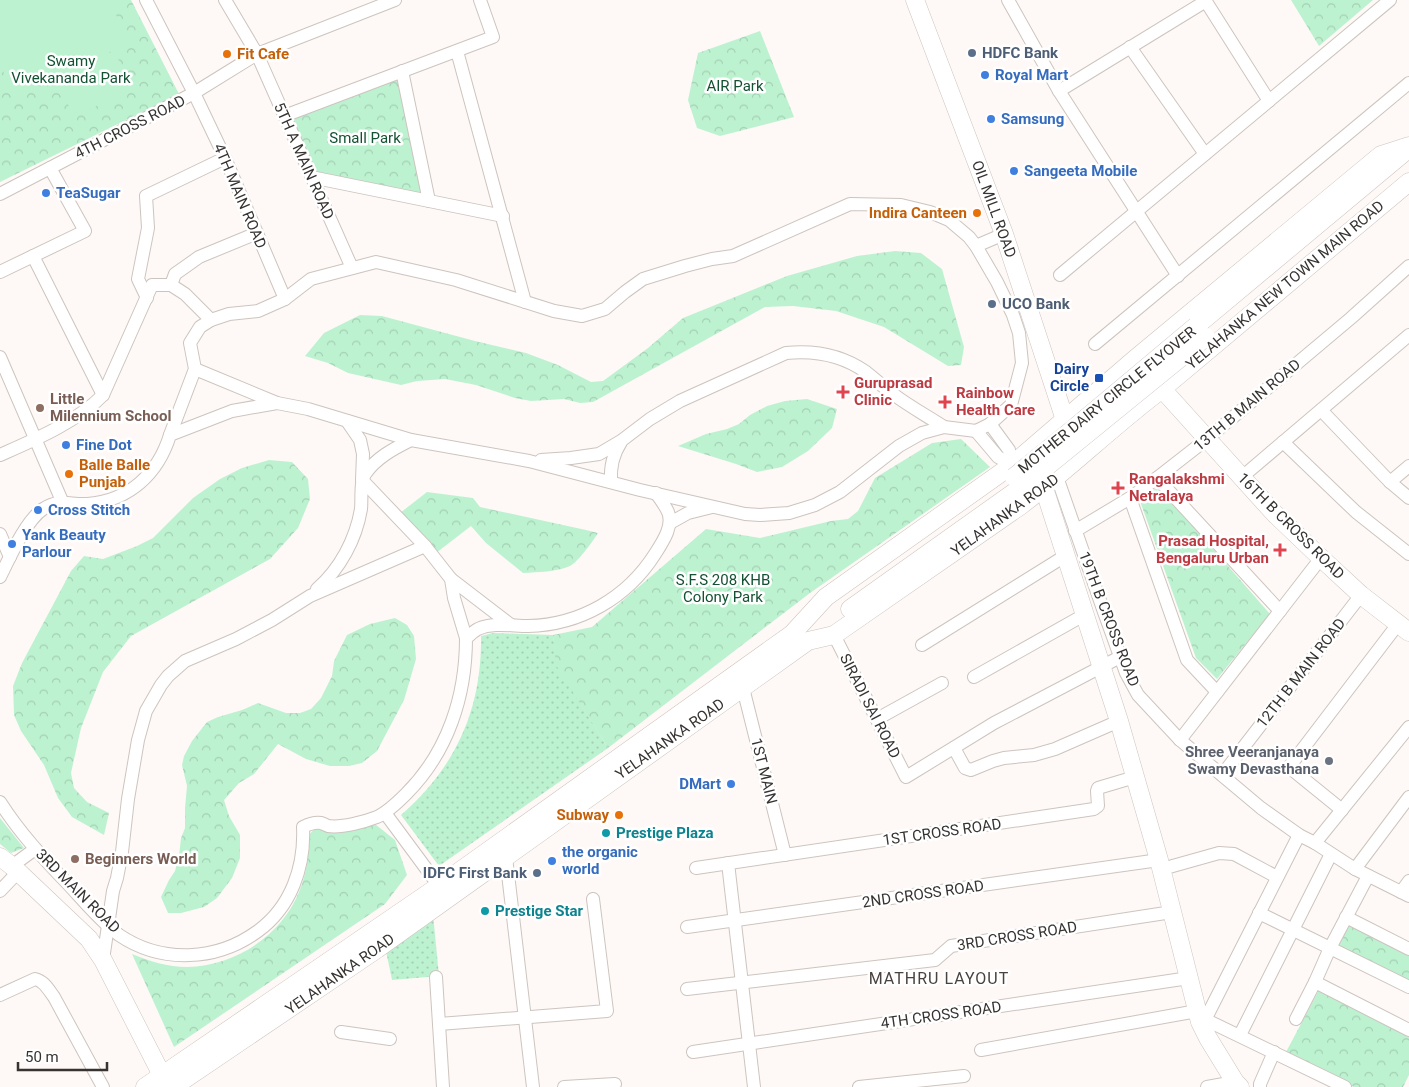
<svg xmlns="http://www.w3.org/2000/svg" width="1409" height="1087" viewBox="0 0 1409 1087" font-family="Roboto,sans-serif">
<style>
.grass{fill:url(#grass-dots)}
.forest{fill:url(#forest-crowns)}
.pitch{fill:#bdf2d0}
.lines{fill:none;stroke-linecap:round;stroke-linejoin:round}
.street-casing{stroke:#cdc4bf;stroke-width:14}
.secondary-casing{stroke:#cdc4bf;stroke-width:19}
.street{stroke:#fff;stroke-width:12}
.secondary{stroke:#fff;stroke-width:18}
.secondary-bridge-casing{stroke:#cdc4bf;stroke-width:19;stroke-linecap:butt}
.secondary-bridge{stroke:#fff;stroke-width:18}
.service-dot{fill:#5c6f8a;stroke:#fff;stroke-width:2}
.food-dot{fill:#e8710a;stroke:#fff;stroke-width:2}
.shop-dot{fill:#3f7fe0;stroke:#fff;stroke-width:2}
.transit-dot{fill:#1a4fb4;stroke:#fff;stroke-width:2}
.health-dot{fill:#e0444e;stroke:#fff;stroke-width:2}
.education-dot{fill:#8d6e63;stroke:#fff;stroke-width:2}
.worship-dot{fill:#6b7280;stroke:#fff;stroke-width:2}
.culture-dot{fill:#0f9aa8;stroke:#fff;stroke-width:2}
.labels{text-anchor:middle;stroke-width:5;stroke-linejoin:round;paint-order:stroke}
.service-label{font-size:15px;font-weight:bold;fill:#4e5e75;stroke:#fff;text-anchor:start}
.food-label{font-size:15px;font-weight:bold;fill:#c56008;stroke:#fff;text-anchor:start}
.park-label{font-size:15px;fill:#125132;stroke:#fff}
.shop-label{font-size:15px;font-weight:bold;fill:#366cbe;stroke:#fff;text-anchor:start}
.street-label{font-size:15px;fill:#363331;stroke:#fff}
.transit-label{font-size:15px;font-weight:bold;fill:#164399;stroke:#fff;text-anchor:end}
.health-label{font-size:15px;font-weight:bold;fill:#be3a42;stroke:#fff;text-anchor:start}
.education-label{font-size:15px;font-weight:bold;fill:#785e54;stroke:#fff;text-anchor:start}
.worship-label{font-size:15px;font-weight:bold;fill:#5b616d;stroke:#fff;text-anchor:end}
.culture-label{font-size:15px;font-weight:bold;fill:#0d838f;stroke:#fff;text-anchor:start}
.neighbourhood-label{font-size:16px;letter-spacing:1px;fill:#49423e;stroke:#fff}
</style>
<defs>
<pattern id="grass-dots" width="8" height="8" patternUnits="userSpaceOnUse" patternTransform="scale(1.25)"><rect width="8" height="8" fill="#bdf2d0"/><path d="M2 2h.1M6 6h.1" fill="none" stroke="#a3d0b3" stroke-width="1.8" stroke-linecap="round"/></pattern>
<pattern id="forest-crowns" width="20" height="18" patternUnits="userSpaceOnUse" patternTransform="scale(1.25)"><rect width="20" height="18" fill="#bdf2d0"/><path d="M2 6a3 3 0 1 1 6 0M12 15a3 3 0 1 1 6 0" fill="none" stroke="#a3d0b3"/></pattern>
</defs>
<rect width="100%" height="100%" fill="#fef9f6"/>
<g class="grass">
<path d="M 493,633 L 553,635 L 557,665 L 608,748 L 439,866 L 401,815 C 456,767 482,709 481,636 Z"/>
<polygon points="433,914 439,976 392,980 386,951"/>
</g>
<g class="forest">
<polygon points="0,0 131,0 179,94 0,182"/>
<polygon points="1291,0 1373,0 1319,46"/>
<polygon points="760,31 794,117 720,136 697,128 688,100 698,53"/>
<polygon points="402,71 429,201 311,177 284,116"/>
<polygon points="895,251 921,253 942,269 964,347 961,365 948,366 884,327 836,311 793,306 765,307 593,402 580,403 564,399 531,401 515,398 476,385 445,379 417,381 401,385 348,373 328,363 305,356 324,333 360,315 382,316 475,341 526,353 558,365 591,382 603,381 648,348 683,318 787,276 857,256"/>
<polygon points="807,399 837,409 832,428 808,451 782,467 757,472 736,464 678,446 706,434 727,429 739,424 750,415 767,406 785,401"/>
<polygon points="961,439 990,467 810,593 608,748 556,665 553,635 592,627 706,529 760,538 831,521 848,519 858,511 875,478 932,443"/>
<polygon points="269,460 292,462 308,479 310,499 298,528 270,559 131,636 103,672 81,728 71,773 74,788 87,802 109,813 104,835 72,817 58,798 44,765 21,731 14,715 13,686 22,663 71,571 84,556 103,559 137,546 153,538 193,498 220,479 242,468"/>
<polygon points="1158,486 1270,614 1217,679 1196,658 1140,501"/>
<path d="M 427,492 L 473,498 L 480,507 L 586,530 L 598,533 C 593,541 578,562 570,566 C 556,572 539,572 523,573 L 486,543 L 471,526 L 436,553 L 400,513 Z"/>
<polygon points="395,618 407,625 414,636 416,659 404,700 377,751 362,763 349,766 330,766 306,759 278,744 254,774 239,783 224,800 229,816 240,835 240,858 232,878 217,898 204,907 181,913 168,913 161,897 169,880 175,871 179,856 181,838 185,828 185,808 187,786 182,765 184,756 192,741 207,722 218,717 242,710 258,703 286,713 300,713 311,709 321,698 332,676 334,661 347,635 370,624"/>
<polygon points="0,818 24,848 11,853 0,844"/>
<path d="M 375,824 L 395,840 L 407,875 L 385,904 L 174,1047 L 132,954 C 149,961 168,967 187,967 C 235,966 281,936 299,892 C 304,880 307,867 308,854 C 309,849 307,840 309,835 C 310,833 313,831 314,829 L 330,831 Z"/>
<polygon points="1350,922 1409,952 1409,982 1338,948"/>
<polygon points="1319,990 1409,1037 1409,1075 1403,1087 1354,1087 1286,1052"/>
</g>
<g class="pitch">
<polygon points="0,0 109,0 129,43 12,98 0,61"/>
<polygon points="115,53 133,88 74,117 57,81"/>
</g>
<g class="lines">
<defs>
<g id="street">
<polyline points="146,0 194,93 225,158 285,299"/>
<polyline points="225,0 257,54 352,268"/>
<polyline points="1008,0 1059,91 1178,276"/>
<polyline points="1205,0 1269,101"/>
<polyline points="1130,47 1205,154"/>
<polyline points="457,51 525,302"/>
<polyline points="402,71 429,201"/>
<polyline points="1059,91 1206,1"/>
<polyline points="284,116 493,37 480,0"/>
<polyline points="311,177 503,216"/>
<polyline points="0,194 194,93 257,54 395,0"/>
<polyline points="976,246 1004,234"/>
<polyline points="33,256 103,395"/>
<polyline points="0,272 85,231 50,168"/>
<polyline points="1060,275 1390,0"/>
<polyline points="171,285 175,274 199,257 257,233"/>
<polyline points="147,298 138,279 148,228 146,196 225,158"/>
<polyline points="1095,344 1409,83"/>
<polyline points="0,357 62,501"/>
<polyline points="1321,410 1390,482 1409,498"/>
<polyline points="347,421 360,440 363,454 362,480 425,546 451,579 454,598 466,638"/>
<polyline points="990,424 1009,450 1012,465"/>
<polyline points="976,431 998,457 1012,465"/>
<polyline points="170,435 195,369 190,343 200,327 211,320 229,314 258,311 285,299 311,279 376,262 456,280 554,311 582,316 605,309 625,292 643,279 685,266 712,259 733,256 850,204 901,205 930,212 949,220 969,237 976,246 997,282 1013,315 1019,333 1022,363 1011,405 990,424 976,431 944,427 922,433 899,446 840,492 815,505 789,513 760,515 745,514 640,490 529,461 411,440 308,409 277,403 195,369"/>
<polyline points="1283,442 1356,512 1409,554"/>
<path d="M 0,455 C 34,440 77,422 103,395 L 152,285 L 171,285 L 185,294 L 211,320"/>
<path d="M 541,460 L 571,458 L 599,454 L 621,441 L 650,419 L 680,401 L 786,353 C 815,350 842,355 866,372 C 875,379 883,387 893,394 C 909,406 927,416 944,427"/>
<polyline points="1057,477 1104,612 1126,673 1138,695 1180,740 1261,808 1299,835 1315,843 1355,869 1409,896"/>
<polyline points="1242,477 1409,335"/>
<polyline points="1157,478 1280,611"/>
<path d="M 611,482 C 610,467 613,454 621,442"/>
<polyline points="1390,482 1409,466"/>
<polyline points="1130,498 1187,660 1217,692"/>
<polyline points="670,523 688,513 712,507"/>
<polyline points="1075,531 1130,498 1157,478 1207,439 1351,318 1409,266"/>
<polyline points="0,534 10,557"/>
<path d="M 0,577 C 9,559 26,520 43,509 C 61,498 69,505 87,504 C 129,501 158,474 170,435 L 232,411 L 277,403"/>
<polyline points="451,579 511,625"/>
<path d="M 317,589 C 340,569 356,539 361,509 C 362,499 360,482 365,474 C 376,458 393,449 411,440"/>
<polyline points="834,635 906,777 994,723 1120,657"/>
<polyline points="922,645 1065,556"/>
<polyline points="974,677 1084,615"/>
<polyline points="743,688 785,855"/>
<polyline points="877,719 942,683"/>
<polyline points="1180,740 1321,558"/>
<polyline points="954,748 965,768 971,770 993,761 1004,758 1034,755 1055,749 1119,721"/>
<polyline points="1222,775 1361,595"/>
<path d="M 0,802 C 19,832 43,858 68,884 C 84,901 100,921 119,935 C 162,964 217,961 258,931 C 291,907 305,867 303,827 C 309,824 314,822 321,823 C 324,824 326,825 328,826 C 342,828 364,822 377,817 C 388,812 398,802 406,794 C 448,752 466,696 466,638 C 470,635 474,631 478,629 C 493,622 512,626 528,626 C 580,625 627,598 655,554 C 662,543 674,526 668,512 C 665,505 660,499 656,493"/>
<polyline points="1342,810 1289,767 1398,624"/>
<polyline points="385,813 439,886"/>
<polyline points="1315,843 1409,727"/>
<polyline points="506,857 533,1087"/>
<polyline points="728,863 754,1087"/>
<polyline points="12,866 35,849"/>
<polyline points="696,868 1094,809 1098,806 1097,791 1098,788 1135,777"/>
<polyline points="1162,869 1219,853 1234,854 1277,877"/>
<polyline points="1355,869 1409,797"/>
<polyline points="0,891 18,872"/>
<polyline points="1401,892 1409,881"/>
<polyline points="1259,913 1409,987"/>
<polyline points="1346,917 1409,949"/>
<polyline points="687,927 1159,860"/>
<polyline points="103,960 113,891 117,878 122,852 128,799 138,740 146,711 161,685 168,676 185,661 236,639 272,620 310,596 425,546"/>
<polyline points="436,977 443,1087"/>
<polyline points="1315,982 1409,1030"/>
<polyline points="687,989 935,960 951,946 1172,912"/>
<path d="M 0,995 L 35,979 C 44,981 48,989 54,997 L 103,1087"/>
<polyline points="1198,1016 1345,1087"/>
<polyline points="1206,1018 1299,835"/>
<polyline points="1296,1019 1315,982 1330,948 1368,876"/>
<polyline points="439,1024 607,1011 593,899"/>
<polyline points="341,1032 390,1039"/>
<polyline points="1240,1035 1331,854"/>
<polyline points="981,1050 1197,1011"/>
<polyline points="693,1052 1189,978"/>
<polyline points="564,1087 615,1084"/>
<polyline points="859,1087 964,1076"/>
<polyline points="1207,1087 1235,1082"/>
<polyline points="1260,1087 1260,1084 1274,1052"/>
</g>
<g id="secondary">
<polyline points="915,0 1004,234 1065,420 1072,428"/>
<polyline points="1196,326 1407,150"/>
<polyline points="1154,380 1274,513 1321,558 1361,595 1409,632"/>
<polyline points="1036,483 1044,488 1119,721 1159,860 1200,1022 1208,1038 1235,1082 1240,1087"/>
<polyline points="850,609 1023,486"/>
<polyline points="0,857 12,866 89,939 103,960 168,1087"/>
<polyline points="145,1087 439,886 792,634 826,597 1012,465 1135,359 1381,155 1409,146"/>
<path d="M 173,1087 L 377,949 L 808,641 L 834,635 L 1020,506 C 1069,469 1113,426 1162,389 L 1409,182"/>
</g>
</defs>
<use href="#street" class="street-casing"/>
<use href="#secondary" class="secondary-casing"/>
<use href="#street" class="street"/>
<use href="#secondary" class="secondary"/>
<defs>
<g id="secondary-bridge">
<polyline points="1014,477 1073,429 1196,326"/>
<polyline points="1023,486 1206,337"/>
</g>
</defs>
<use href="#secondary-bridge" class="secondary-bridge-casing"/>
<use href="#secondary-bridge" class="secondary-bridge"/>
</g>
<g class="service-dot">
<circle cx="972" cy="53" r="5"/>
<circle cx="992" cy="304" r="5"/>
<circle cx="537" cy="873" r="5"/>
</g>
<g class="food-dot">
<circle cx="227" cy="54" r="5"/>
<circle cx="977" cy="213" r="5"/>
<circle cx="69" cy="474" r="5"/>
<circle cx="619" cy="815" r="5"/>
</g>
<g class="shop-dot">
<circle cx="985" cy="75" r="5"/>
<circle cx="991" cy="119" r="5"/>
<circle cx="1014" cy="171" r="5"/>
<circle cx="46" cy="193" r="5"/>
<circle cx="66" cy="445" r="5"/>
<circle cx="38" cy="510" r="5"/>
<circle cx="12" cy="544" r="5"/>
<circle cx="731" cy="784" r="5"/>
<circle cx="552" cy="861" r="5"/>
</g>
<rect class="transit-dot" x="1094" y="373" width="10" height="10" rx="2.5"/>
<g class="health-dot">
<path d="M840.5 384.5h5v5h5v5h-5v5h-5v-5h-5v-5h5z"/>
<path d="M942.5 394.5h5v5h5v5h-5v5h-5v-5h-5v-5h5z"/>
<path d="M1115.5 480.5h5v5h5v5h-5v5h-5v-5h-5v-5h5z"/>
<path d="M1277.5 542.5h5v5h5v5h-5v5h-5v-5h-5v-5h5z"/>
</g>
<g class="education-dot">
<circle cx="40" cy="408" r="5"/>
<circle cx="75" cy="859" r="5"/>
</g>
<circle class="worship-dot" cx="1329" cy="761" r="5"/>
<g class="culture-dot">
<circle cx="606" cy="833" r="5"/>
<circle cx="485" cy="911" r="5"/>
</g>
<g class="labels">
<g class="service-label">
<text x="982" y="58">HDFC Bank</text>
<text x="1002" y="309">UCO Bank</text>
<text x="527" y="878" text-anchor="end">IDFC First Bank</text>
</g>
<g class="food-label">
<text x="237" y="59">Fit Cafe</text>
<text x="967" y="218" text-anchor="end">Indira Canteen</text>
<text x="79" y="470">Balle Balle<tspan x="79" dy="17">Punjab</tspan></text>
<text x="609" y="820" text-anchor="end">Subway</text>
</g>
<g class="park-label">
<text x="71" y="66">Swamy<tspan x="71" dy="17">Vivekananda Park</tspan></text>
<text x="735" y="91">AIR Park</text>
<text x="365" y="143">Small Park</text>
<text x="723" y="585">S.F.S 208 KHB<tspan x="723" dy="17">Colony Park</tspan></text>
</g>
<g class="shop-label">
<text x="995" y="80">Royal Mart</text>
<text x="1001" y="124">Samsung</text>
<text x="1024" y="176">Sangeeta Mobile</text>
<text x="56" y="198">TeaSugar</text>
<text x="76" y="450">Fine Dot</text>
<text x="48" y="515">Cross Stitch</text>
<text x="22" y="540">Yank Beauty<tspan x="22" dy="17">Parlour</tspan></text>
<text x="721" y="789" text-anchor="end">DMart</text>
<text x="562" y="857">the organic<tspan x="562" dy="17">world</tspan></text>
</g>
<g class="street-label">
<text transform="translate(130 127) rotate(-27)" y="5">4TH CROSS ROAD</text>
<text transform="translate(304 161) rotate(66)" y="5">5TH A MAIN ROAD</text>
<text transform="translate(240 196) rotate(67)" y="5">4TH MAIN ROAD</text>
<text transform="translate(994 209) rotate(70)" y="5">OIL MILL ROAD</text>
<text transform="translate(1285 285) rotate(-40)" y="5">YELAHANKA NEW TOWN MAIN ROAD</text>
<text transform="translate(1107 400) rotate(-39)" y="5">MOTHER DAIRY CIRCLE FLYOVER</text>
<text transform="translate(1247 405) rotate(-40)" y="5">13TH B MAIN ROAD</text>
<text transform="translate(1005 515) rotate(-36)" y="5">YELAHANKA ROAD</text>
<text transform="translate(1291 526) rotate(45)" y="5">16TH B CROSS ROAD</text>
<text transform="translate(1109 619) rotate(69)" y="5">19TH B CROSS ROAD</text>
<text transform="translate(1301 673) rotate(-52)" y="5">12TH B MAIN ROAD</text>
<text transform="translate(870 706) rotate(63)" y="5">SIRADI SAI ROAD</text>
<text transform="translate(670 739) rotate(-35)" y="5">YELAHANKA ROAD</text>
<text transform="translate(764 771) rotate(76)" y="5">1ST MAIN</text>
<text transform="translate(942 832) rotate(-8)" y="5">1ST CROSS ROAD</text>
<text transform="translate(78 891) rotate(45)" y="5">3RD MAIN ROAD</text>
<text transform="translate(923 894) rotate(-8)" y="5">2ND CROSS ROAD</text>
<text transform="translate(1017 936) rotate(-9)" y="5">3RD CROSS ROAD</text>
<text transform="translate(340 974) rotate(-35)" y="5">YELAHANKA ROAD</text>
<text transform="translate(941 1015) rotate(-8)" y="5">4TH CROSS ROAD</text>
</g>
<g class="transit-label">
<text x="1089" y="374">Dairy<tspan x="1089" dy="17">Circle</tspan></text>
</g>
<g class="health-label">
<text x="854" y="388">Guruprasad<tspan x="854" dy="17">Clinic</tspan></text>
<text x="956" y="398">Rainbow<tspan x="956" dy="17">Health Care</tspan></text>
<text x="1129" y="484">Rangalakshmi<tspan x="1129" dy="17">Netralaya</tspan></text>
<text x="1269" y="546" text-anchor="end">Prasad Hospital,<tspan x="1269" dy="17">Bengaluru Urban</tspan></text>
</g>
<g class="education-label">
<text x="50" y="404">Little<tspan x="50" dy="17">Milennium School</tspan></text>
<text x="85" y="864">Beginners World</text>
</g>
<g class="worship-label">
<text x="1319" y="757">Shree Veeranjanaya<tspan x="1319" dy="17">Swamy Devasthana</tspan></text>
</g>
<g class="culture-label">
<text x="616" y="838">Prestige Plaza</text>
<text x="495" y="916">Prestige Star</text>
</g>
<g class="neighbourhood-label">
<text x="939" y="984">MATHRU LAYOUT</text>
</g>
</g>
<path d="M18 1062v8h89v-8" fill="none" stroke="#363331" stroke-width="2.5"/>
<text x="25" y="1062" font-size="15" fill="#363331" stroke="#ffffff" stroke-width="4" paint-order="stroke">50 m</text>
</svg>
